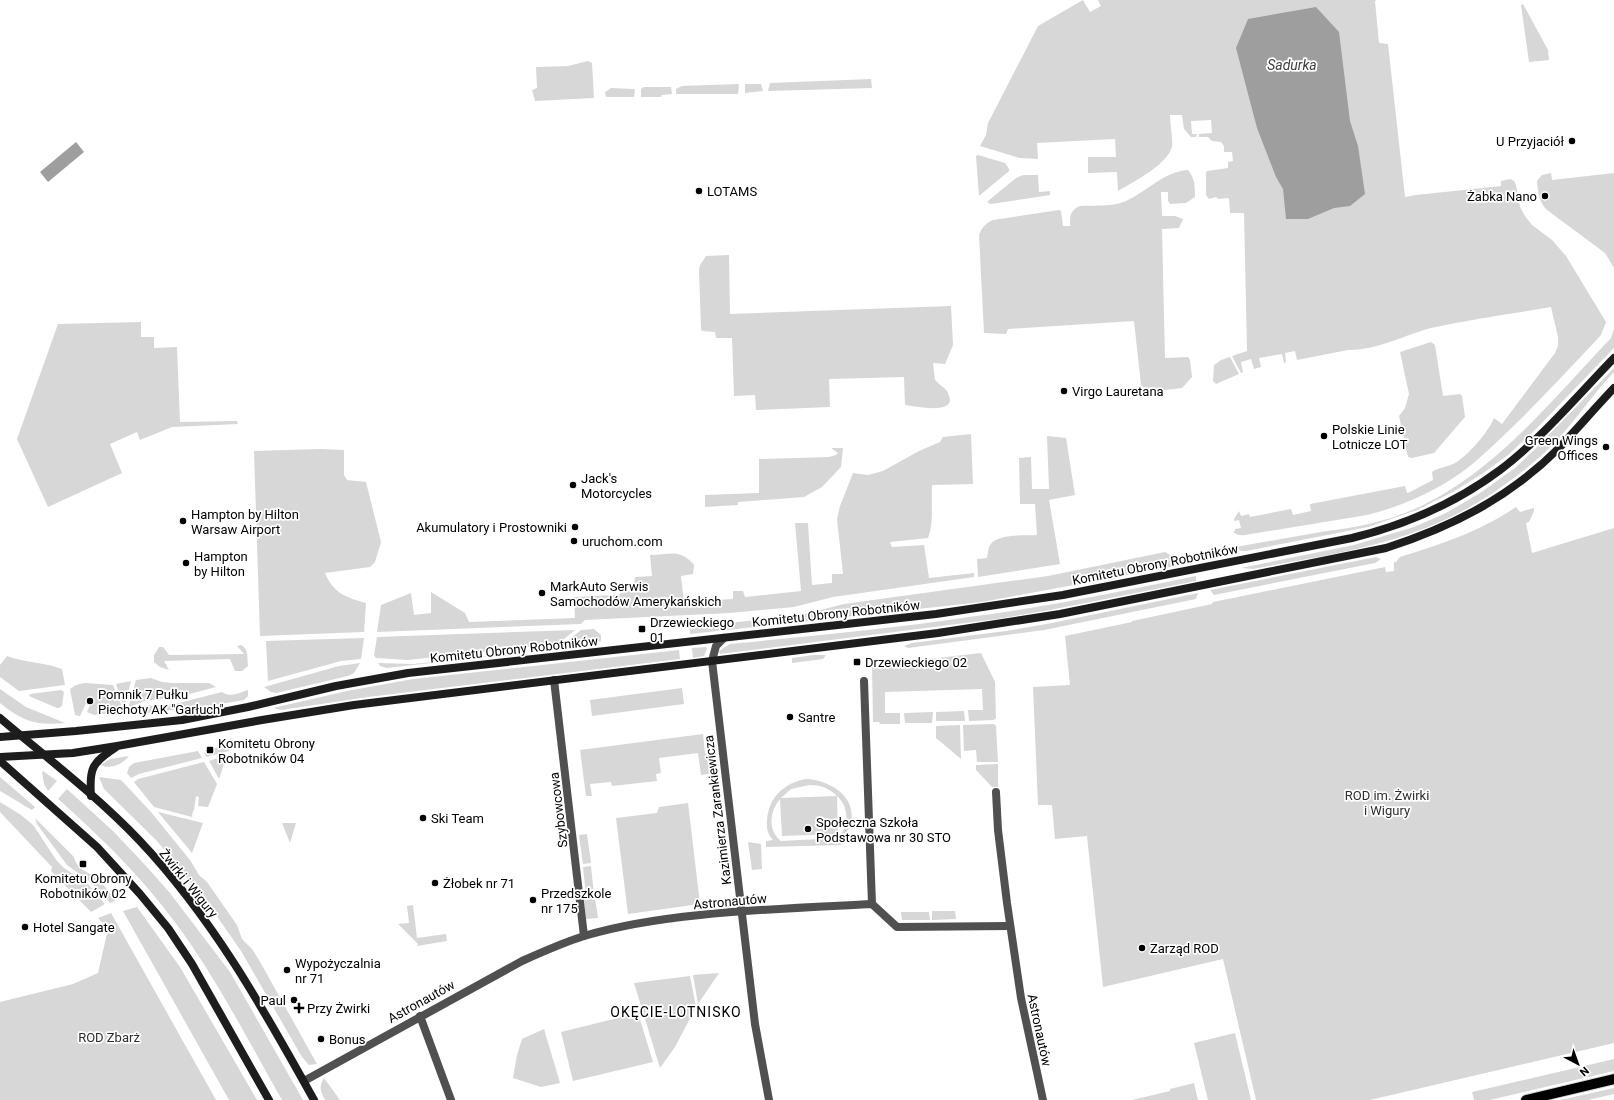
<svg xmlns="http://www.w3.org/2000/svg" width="1614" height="1100" viewBox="0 0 1614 1100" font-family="Roboto,sans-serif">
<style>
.green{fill:#d7d7d7;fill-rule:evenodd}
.water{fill:#9e9e9e}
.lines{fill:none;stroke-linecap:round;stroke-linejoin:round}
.primary-casing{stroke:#dbdbdb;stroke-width:12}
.street{stroke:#505050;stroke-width:8}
.secondary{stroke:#1d1d1d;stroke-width:8}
.primary{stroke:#000;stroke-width:10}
.poi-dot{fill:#000;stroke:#fff;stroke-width:1.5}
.labels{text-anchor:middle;stroke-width:3.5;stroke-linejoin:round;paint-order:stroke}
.poi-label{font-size:13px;fill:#000;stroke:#fff;text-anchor:start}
.street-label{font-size:13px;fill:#000;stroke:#fff}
.park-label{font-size:13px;fill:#2e2e2e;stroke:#fff}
.water-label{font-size:14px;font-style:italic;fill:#3f3f3f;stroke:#fff}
.neighbourhood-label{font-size:14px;letter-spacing:1px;fill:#000;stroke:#fff}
</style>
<rect width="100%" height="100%" fill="#fff"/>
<g class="green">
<path d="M 1083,0 L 1090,12 L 1101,6 L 1098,0 L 1377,0 L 1375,1 L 1379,43 L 1388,44 L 1405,197 L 1416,195 L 1501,186 L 1501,181 L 1510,179 L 1514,181 L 1516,185 L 1520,207 L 1525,216 L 1532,225 L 1552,240 L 1566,256 L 1606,322 L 1601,335 C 1568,370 1536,405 1501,438 C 1488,450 1476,462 1462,472 C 1434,492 1400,507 1367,515 L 1251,534 C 1244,535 1239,537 1233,532 L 1235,531 L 1235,529 L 1241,528 L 1239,520 L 1234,521 L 1234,519 L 1239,511 L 1241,516 L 1249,514 L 1250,517 L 1291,509 L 1293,515 L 1311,511 L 1310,504 L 1405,486 L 1407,493 L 1410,492 L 1433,480 L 1432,472 C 1439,467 1448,467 1455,463 C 1468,456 1489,431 1494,418 L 1502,424 L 1555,353 L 1558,346 L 1558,337 L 1551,307 C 1511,314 1470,319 1431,328 C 1405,335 1375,351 1348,350 L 1297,360 L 1295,351 L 1285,353 L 1286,362 L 1284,363 L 1282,354 L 1259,358 L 1261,367 L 1254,369 L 1251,359 L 1241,362 L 1243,372 L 1241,373 L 1232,356 L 1247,351 L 1244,213 L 1230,213 L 1229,198 L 1218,199 L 1216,197 L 1209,199 L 1206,195 L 1206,173 L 1207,171 L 1228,168 L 1228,162 L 1233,161 L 1232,152 L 1224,152 L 1224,146 L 1221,142 L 1212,141 L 1208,137 L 1199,137 L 1199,134 L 1212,133 L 1211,120 L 1191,121 L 1192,134 L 1197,134 L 1196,137 L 1191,137 L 1184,129 L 1182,115 L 1170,115 C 1170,125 1173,137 1172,146 C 1169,164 1133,182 1118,191 L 1117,172 L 1088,173 L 1088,157 L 1116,157 L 1115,139 L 1037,143 L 1038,159 L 1020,158 L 980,146 L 986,135 L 988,123 L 1038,26 Z"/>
<polygon points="1523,4 1548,50 1549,60 1529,62 1521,5"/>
<polygon points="588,61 592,63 594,98 535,101 532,90 537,88 536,67 568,66"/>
<polygon points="871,79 872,88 768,91 770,83"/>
<polygon points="739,84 738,94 676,94 676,89 682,86"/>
<polygon points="745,84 761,84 763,91 745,93"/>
<polygon points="644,87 671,87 672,94 662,95 661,97 641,97 641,89"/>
<polygon points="611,88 634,89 635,90 634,97 606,97 605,92"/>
<polygon points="978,155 1005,163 1009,169 1009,171 979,196 976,156"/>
<path d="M 1188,170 C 1195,178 1195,187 1195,197 L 1186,203 L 1170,204 L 1168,201 L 1168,192 L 1161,192 L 1162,216 L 1175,216 L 1183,219 L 1179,228 L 1162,229 L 1165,358 L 1188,357 L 1190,360 L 1192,377 L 1182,388 L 1147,392 L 1141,385 L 1134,321 L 1008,329 L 1006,334 L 984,333 L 979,235 C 982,227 986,223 993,220 L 1059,210 L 1061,211 L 1063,226 L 1070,226 C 1070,216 1070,210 1080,206 C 1094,205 1112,207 1126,201 C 1148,191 1163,172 1188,170 Z"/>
<path d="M 1551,173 L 1552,180 L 1614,173 L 1614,268 L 1605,253 L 1547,210 C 1539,202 1538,193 1537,181 L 1542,175 Z"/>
<polygon points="1023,175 1038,175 1039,192 1050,191 1050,195 991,204 988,203 988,201 1016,178"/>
<path d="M 729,255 L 730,314 L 951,306 L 953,345 L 945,364 L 933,363 L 935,380 C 938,384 944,387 947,391 C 948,393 950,398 950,400 C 949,414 914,406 905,405 L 904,377 L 829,379 L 830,407 L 756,410 L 755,395 L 734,396 L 732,338 L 716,338 L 715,332 L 702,331 L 701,328 L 699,270 L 700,265 L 706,256 Z"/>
<polygon points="141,322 141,337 154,337 154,348 177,347 180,422 237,421 238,424 172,427 140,440 137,432 110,444 122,473 48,507 17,439 58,324"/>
<path d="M 1614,329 L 1614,348 L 1536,429 L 1508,455 L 1482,474 L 1453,492 L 1417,510 L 1368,527 L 1246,551 L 1241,551 L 1235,547 C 1264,542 1292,537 1321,532 C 1342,529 1364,526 1384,520 C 1479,493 1545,407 1611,338 Z"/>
<polygon points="1431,342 1435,345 1443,396 1460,394 1462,396 1465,417 1434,453 1412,458 1408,457 1399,416 1405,408 1409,394 1400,352"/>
<polygon points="1230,357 1239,374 1216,384 1213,381 1214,365 1221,360"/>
<path d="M 1614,368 L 1614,372 C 1589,398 1570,430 1543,454 C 1505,488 1460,517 1412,533 C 1361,551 1306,559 1253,569 L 1241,568 L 1354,545 L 1414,527 L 1446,513 L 1480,493 L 1515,468 L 1535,449 Z"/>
<path d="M 971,434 L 973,484 L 932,485 C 931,502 934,523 928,538 L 890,542 L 892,547 L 924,545 L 929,578 L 974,573 L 974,577 L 833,597 L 794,607 L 730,613 L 585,620 L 581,624 L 377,632 L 381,605 L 411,593 L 414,615 L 431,613 L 431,592 L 465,613 L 469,622 L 575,618 L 574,597 L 615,595 L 633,590 L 635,577 L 652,576 L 650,555 C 669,555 680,548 694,565 L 693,574 L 681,576 L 684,602 L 733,599 L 733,591 L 743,591 L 745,597 L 801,591 L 795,523 L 808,523 L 812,585 L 832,583 L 832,574 L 843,574 L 837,519 L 840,506 L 853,473 L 868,475 L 883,471 L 919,451 L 940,442 L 943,437 Z"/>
<path d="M 1047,436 L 1066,438 L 1075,495 L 1049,500 L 1060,564 L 978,577 L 977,559 L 987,558 C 988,554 988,548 990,545 C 998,533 1025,536 1037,535 L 1035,504 L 1020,504 L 1019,458 L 1031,457 L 1032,489 L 1049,489 Z"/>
<polygon points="831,448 843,448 841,467 822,487 804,497 738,502 738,505 705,507 705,495 759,493 759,459 829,457 836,455 838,453"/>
<path d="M 321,449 L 344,450 L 344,475 L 347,480 L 366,482 L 381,542 L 375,562 L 370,567 L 325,573 C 333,593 347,598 366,603 L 364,632 L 260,636 L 254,451 Z"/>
<path d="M 1516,507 L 1520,512 L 1534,508 L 1534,511 L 1529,522 L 1526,523 L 1532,553 L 1614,528 L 1614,1043 L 1370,1100 L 1256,1100 L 1223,959 L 1103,987 L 1087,836 L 1055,839 L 1052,805 L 1038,805 L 1033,687 L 1070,685 L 1065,636 L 1132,622 L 1132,621 L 1212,604 L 1213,602 L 1385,567 L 1386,572 L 1394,571 L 1394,562 L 1396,562 L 1400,557 C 1442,544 1479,532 1516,507 Z"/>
<polygon points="1165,552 1177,559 1183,557 1191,563 982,602 690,634 689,625 727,623 797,616 844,604 1048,576"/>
<polygon points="1376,557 1381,559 1375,563 1214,595 1210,590"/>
<path d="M 1196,576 L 1196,581 L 1050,610 L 997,619 L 720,654 L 719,651 L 730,644 C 810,636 889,629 969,617 C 1045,607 1120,592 1196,576 Z"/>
<polygon points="1198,593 1196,599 1044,630 908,648 904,646 912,643 1006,631 1052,623"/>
<polygon points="594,629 601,635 601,641 585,645 387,668 380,666 378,663 414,664 559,648 581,630"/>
<polygon points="575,630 558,644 408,660 376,658 374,655 377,637"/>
<polygon points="364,638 361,659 341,661 268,681 266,641"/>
<path d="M 241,645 C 249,649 247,658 248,666 L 242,671 L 235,671 L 230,659 L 164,661 L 169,670 L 160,667 L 154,662 L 154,655 L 159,647 L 163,647 L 169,655 L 244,654 L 237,646 Z"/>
<polygon points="706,647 707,649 704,656 693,658 692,648"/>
<polygon points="679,650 680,659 368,697 281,710 273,708 347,691 413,679"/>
<polygon points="981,653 995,682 996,718 994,720 969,721 968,710 983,710 982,689 885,692 885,713 900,713 900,724 880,724 879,722 873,722 872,667 885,664"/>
<polygon points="814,655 826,655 823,659 792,663 792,658"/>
<path d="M 7,656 C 25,663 44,662 62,669 L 65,685 L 19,691 L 0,677 L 0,665 Z"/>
<polygon points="360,663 354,673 348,676 276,693 271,692 264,687 339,666"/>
<polygon points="151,678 162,682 173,683 209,683 216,687 174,698 159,699 144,701 128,708 136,680"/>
<polygon points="131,681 125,703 123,704 116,684"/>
<polygon points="85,683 113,685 123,709 121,712 94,715 87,712 92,700 88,699 80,716 75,715 70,689 76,685"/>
<polygon points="682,688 684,704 592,716 590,700"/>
<path d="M 0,689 L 26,707 L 65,723 C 36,726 22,721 0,703 Z"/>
<polygon points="61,690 64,692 62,706 59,708 57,708 29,696 30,694"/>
<path d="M 248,690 L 248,696 L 244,700 L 221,704 L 131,715 L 148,706 L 175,704 L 222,692 C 230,698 239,693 248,690 Z"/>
<polygon points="964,711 965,721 936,721 936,712"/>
<polygon points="933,712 932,723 905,723 904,713"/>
<polygon points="994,724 996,726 998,762 977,762 976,750 964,751 963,725"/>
<polygon points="960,725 961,759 936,738 936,726"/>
<polygon points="703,734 705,753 714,762 716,773 701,775 698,753 659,758 661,773 656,774 657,781 612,786 611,782 590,784 592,796 586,796 580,750"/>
<polygon points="231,745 229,751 206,757 204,753 214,751 214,748"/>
<polygon points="198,751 202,758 139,774 131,778 127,773 129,767 134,763"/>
<polygon points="227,755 219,779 209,761"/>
<path d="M 129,756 C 123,764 110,770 101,765 L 110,759 Z"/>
<polygon points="204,762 217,784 208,807 198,806 199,797 196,796 194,810 193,811 192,817 154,807 134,782 138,779"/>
<polygon points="998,764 998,787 992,787 976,770 976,765"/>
<polygon points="43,771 57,781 48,791 44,784 42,772"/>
<polygon points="0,777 35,807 32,810 0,791"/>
<polygon points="99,777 121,780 123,782 151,812 190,860 199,875 207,882 237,925 242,939 252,949 259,960 317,1064 309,1065 302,1057 241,951 207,902 157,841 104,789"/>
<path d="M 806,779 C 829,780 857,796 851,823 C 849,830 841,839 841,845 L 766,847 L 766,841 L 773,840 C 768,835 766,828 767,820 C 769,797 784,783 806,779 ZM 809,785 C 821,785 829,788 837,796 L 781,798 L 791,789 ZM 837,796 C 850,808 849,826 838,838 L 781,841 C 767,830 770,811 780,799 L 782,836 L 838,834 Z"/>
<path d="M 67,789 L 114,832 L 146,866 L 170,893 L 230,972 L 303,1100 L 282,1100 C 245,1035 211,967 164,908 C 133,868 96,833 58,799 Z"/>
<polygon points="0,802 21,815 33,825 57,861 64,868 88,884 105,904 91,912 51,871 52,867 0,812"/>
<polygon points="688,803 700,904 628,914 616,818 657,813 659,807"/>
<polygon points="158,812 203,823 192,853"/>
<path d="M 35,818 L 74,857 C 77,870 86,870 94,877 C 102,883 110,891 115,901 L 110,903 L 93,884 L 67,865 L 37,824 Z"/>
<polygon points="282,823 296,823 290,843"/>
<polygon points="587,834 591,863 583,864 579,835"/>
<polygon points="748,842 761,844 762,869 752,870"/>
<polygon points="591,866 594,895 586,896 583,867"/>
<polygon points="595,898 598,918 586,919 584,900"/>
<polygon points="413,905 417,938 446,934 447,941 417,946 418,944 398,924 409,923 407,906"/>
<polygon points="137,907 180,967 257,1100 229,1100 123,911"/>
<polygon points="932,911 955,911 956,919 932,920"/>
<polygon points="901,912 929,912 930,920 902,920"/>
<polygon points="111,913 216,1100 0,1100 0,1002 73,984 98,973 108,929 98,918"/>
<polygon points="719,973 698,1004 693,975"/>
<polygon points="690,976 696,1007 675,1047 660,1068 634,983"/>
<polygon points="638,1013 653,1062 573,1081 561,1032"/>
<polygon points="544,1029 560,1083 541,1087 513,1078 517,1055 522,1039"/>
<polygon points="1235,1033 1251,1100 1208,1100 1194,1043"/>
<polygon points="1614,1059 1614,1071 1490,1100 1474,1100 1472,1092"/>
<path d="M 324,1078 L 340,1100 L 325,1100 C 321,1092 318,1087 324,1078 Z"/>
<polygon points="1194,1083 1198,1100 1132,1100 1170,1091 1170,1089"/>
<polygon points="1614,1088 1614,1094 1588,1100 1560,1100"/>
</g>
<g class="water">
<polygon points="1316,7 1339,32 1350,121 1358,146 1365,194 1350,206 1334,208 1308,219 1286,219 1283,189 1276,177 1257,128 1236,48 1248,19"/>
<polygon points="76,142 84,152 48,182 40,172"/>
</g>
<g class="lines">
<defs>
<polyline id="primary" points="1526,1100 1614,1079"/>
</defs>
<use href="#primary" class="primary-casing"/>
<g class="street">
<polyline points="724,638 716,646 712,661 755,1024 769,1100"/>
<polyline points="554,680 584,936"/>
<polyline points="864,681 872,904"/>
<polyline points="996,792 998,830 1007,903 1021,998 1043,1100"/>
<polyline points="420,1016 451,1100"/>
<path d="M 304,1081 L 522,961 C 542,952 562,943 584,936 C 621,925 660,919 700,915 C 757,909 814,907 872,904 L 897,927 L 1010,926"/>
</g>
<g class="secondary">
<path d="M 0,718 C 47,758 96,795 139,840 C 212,917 263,1008 314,1100"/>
<path d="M 0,737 L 76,731 L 182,720 L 248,707 L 336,686 L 408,673 L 936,614 L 1063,595 L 1352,538 C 1405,525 1456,503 1500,470 C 1542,438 1577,396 1614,358"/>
<path d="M 0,757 L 73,753 L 117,746 L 262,720 L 354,705 L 938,633 L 1060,614 L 1386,548 C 1451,527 1509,498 1558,449 C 1577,429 1595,408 1614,388"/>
<polyline points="0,761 97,847 140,894 168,928 192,964 269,1100"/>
<path d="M 91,796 C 89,768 92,763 115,748"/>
</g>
<use href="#primary" class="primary"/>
</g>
<g class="poi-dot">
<circle cx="1572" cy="141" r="4"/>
<circle cx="699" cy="191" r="4"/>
<circle cx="1545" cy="196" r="4"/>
<circle cx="1064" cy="391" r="4"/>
<circle cx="1324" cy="436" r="4"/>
<circle cx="1606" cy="447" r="4"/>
<circle cx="573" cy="485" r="4"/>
<circle cx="183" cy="521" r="4"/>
<circle cx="575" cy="527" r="4"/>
<circle cx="574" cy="541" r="4"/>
<circle cx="186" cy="563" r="4"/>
<circle cx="542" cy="593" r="4"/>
<rect x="638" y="625" width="8" height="8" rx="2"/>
<rect x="853" y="658" width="8" height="8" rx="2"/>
<circle cx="90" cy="701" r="4"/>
<circle cx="790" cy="717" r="4"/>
<rect x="206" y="746" width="8" height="8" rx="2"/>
<circle cx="423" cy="818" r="4"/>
<circle cx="808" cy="829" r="4"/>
<rect x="79" y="860" width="8" height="8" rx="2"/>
<circle cx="435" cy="883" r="4"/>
<circle cx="533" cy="900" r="4"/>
<circle cx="25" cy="927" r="4"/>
<circle cx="1142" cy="948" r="4"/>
<circle cx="287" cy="970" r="4"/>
<circle cx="294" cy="1000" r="4"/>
<path d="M297 1002h4v4h4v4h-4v4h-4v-4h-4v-4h4z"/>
<circle cx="321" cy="1039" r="4"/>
</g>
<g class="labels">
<g class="poi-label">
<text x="1564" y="146" text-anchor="end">U Przyjaciół</text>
<text x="707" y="196">LOTAMS</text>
<text x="1537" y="201" text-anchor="end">Żabka Nano</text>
<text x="1072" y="396">Virgo Lauretana</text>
<text x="1332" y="434">Polskie Linie<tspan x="1332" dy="15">Lotnicze LOT</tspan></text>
<text x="1598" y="445" text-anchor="end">Green Wings<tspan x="1598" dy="15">Offices</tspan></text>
<text x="581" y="483">Jack's<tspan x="581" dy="15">Motorcycles</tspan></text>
<text x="191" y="519">Hampton by Hilton<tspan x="191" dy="15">Warsaw Airport</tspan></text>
<text x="567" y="532" text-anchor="end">Akumulatory i Prostowniki</text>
<text x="582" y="546">uruchom.com</text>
<text x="194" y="561">Hampton<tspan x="194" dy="15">by Hilton</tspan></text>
<text x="550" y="591">MarkAuto Serwis<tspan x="550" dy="15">Samochodów Amerykańskich</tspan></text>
<text x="650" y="627">Drzewieckiego<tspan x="650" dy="15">01</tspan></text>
<text x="865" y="667">Drzewieckiego 02</text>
<text x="98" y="699">Pomnik 7 Pułku<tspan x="98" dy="15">Piechoty AK "Garłuch"</tspan></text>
<text x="798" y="722">Santre</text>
<text x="218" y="748">Komitetu Obrony<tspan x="218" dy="15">Robotników 04</tspan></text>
<text x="431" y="823">Ski Team</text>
<text x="816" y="827">Społeczna Szkoła<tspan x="816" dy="15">Podstawowa nr 30 STO</tspan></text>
<text x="83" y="883" text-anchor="middle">Komitetu Obrony<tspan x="83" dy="15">Robotników 02</tspan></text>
<text x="443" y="888">Żłobek nr 71</text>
<text x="541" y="898">Przedszkole<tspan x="541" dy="15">nr 175</tspan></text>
<text x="33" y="932">Hotel Sangate</text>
<text x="1150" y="953">Zarząd ROD</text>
<text x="295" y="968">Wypożyczalnia<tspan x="295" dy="15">nr 71</tspan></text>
<text x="286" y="1005" text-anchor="end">Paul</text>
<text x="307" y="1013">Przy Żwirki</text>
<text x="329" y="1044">Bonus</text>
</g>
<g class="street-label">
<text transform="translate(1155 564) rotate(-11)" y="5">Komitetu Obrony Robotników</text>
<text transform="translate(836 613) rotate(-6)" y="5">Komitetu Obrony Robotników</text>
<text transform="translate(514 649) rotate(-6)" y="5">Komitetu Obrony Robotników</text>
<text transform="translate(558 810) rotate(-97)" y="5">Szybowcowa</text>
<text transform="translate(717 810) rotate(-97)" y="5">Kazimierza Zarankiewicza</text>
<text transform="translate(189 883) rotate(51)" y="5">Żwirki i Wigury</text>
<text transform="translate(730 901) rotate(-5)" y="5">Astronautów</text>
<text transform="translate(421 1001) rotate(-29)" y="5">Astronautów</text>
<text transform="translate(1040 1030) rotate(78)" y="5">Astronautów</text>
</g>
<g class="park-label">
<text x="1387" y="800">ROD im. Żwirki<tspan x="1387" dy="15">i Wigury</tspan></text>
<text x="109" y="1042">ROD Zbarż</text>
</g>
<g class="water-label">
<text x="1292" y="70">Sadurka</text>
</g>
<g class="neighbourhood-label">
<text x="676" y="1017">OKĘCIE-LOTNISKO</text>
</g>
</g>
<g transform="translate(1578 1064) rotate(139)" stroke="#ffffff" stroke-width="3" paint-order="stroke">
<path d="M0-3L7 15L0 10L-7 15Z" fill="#000000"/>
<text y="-6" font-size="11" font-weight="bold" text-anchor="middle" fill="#000000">N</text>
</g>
</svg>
